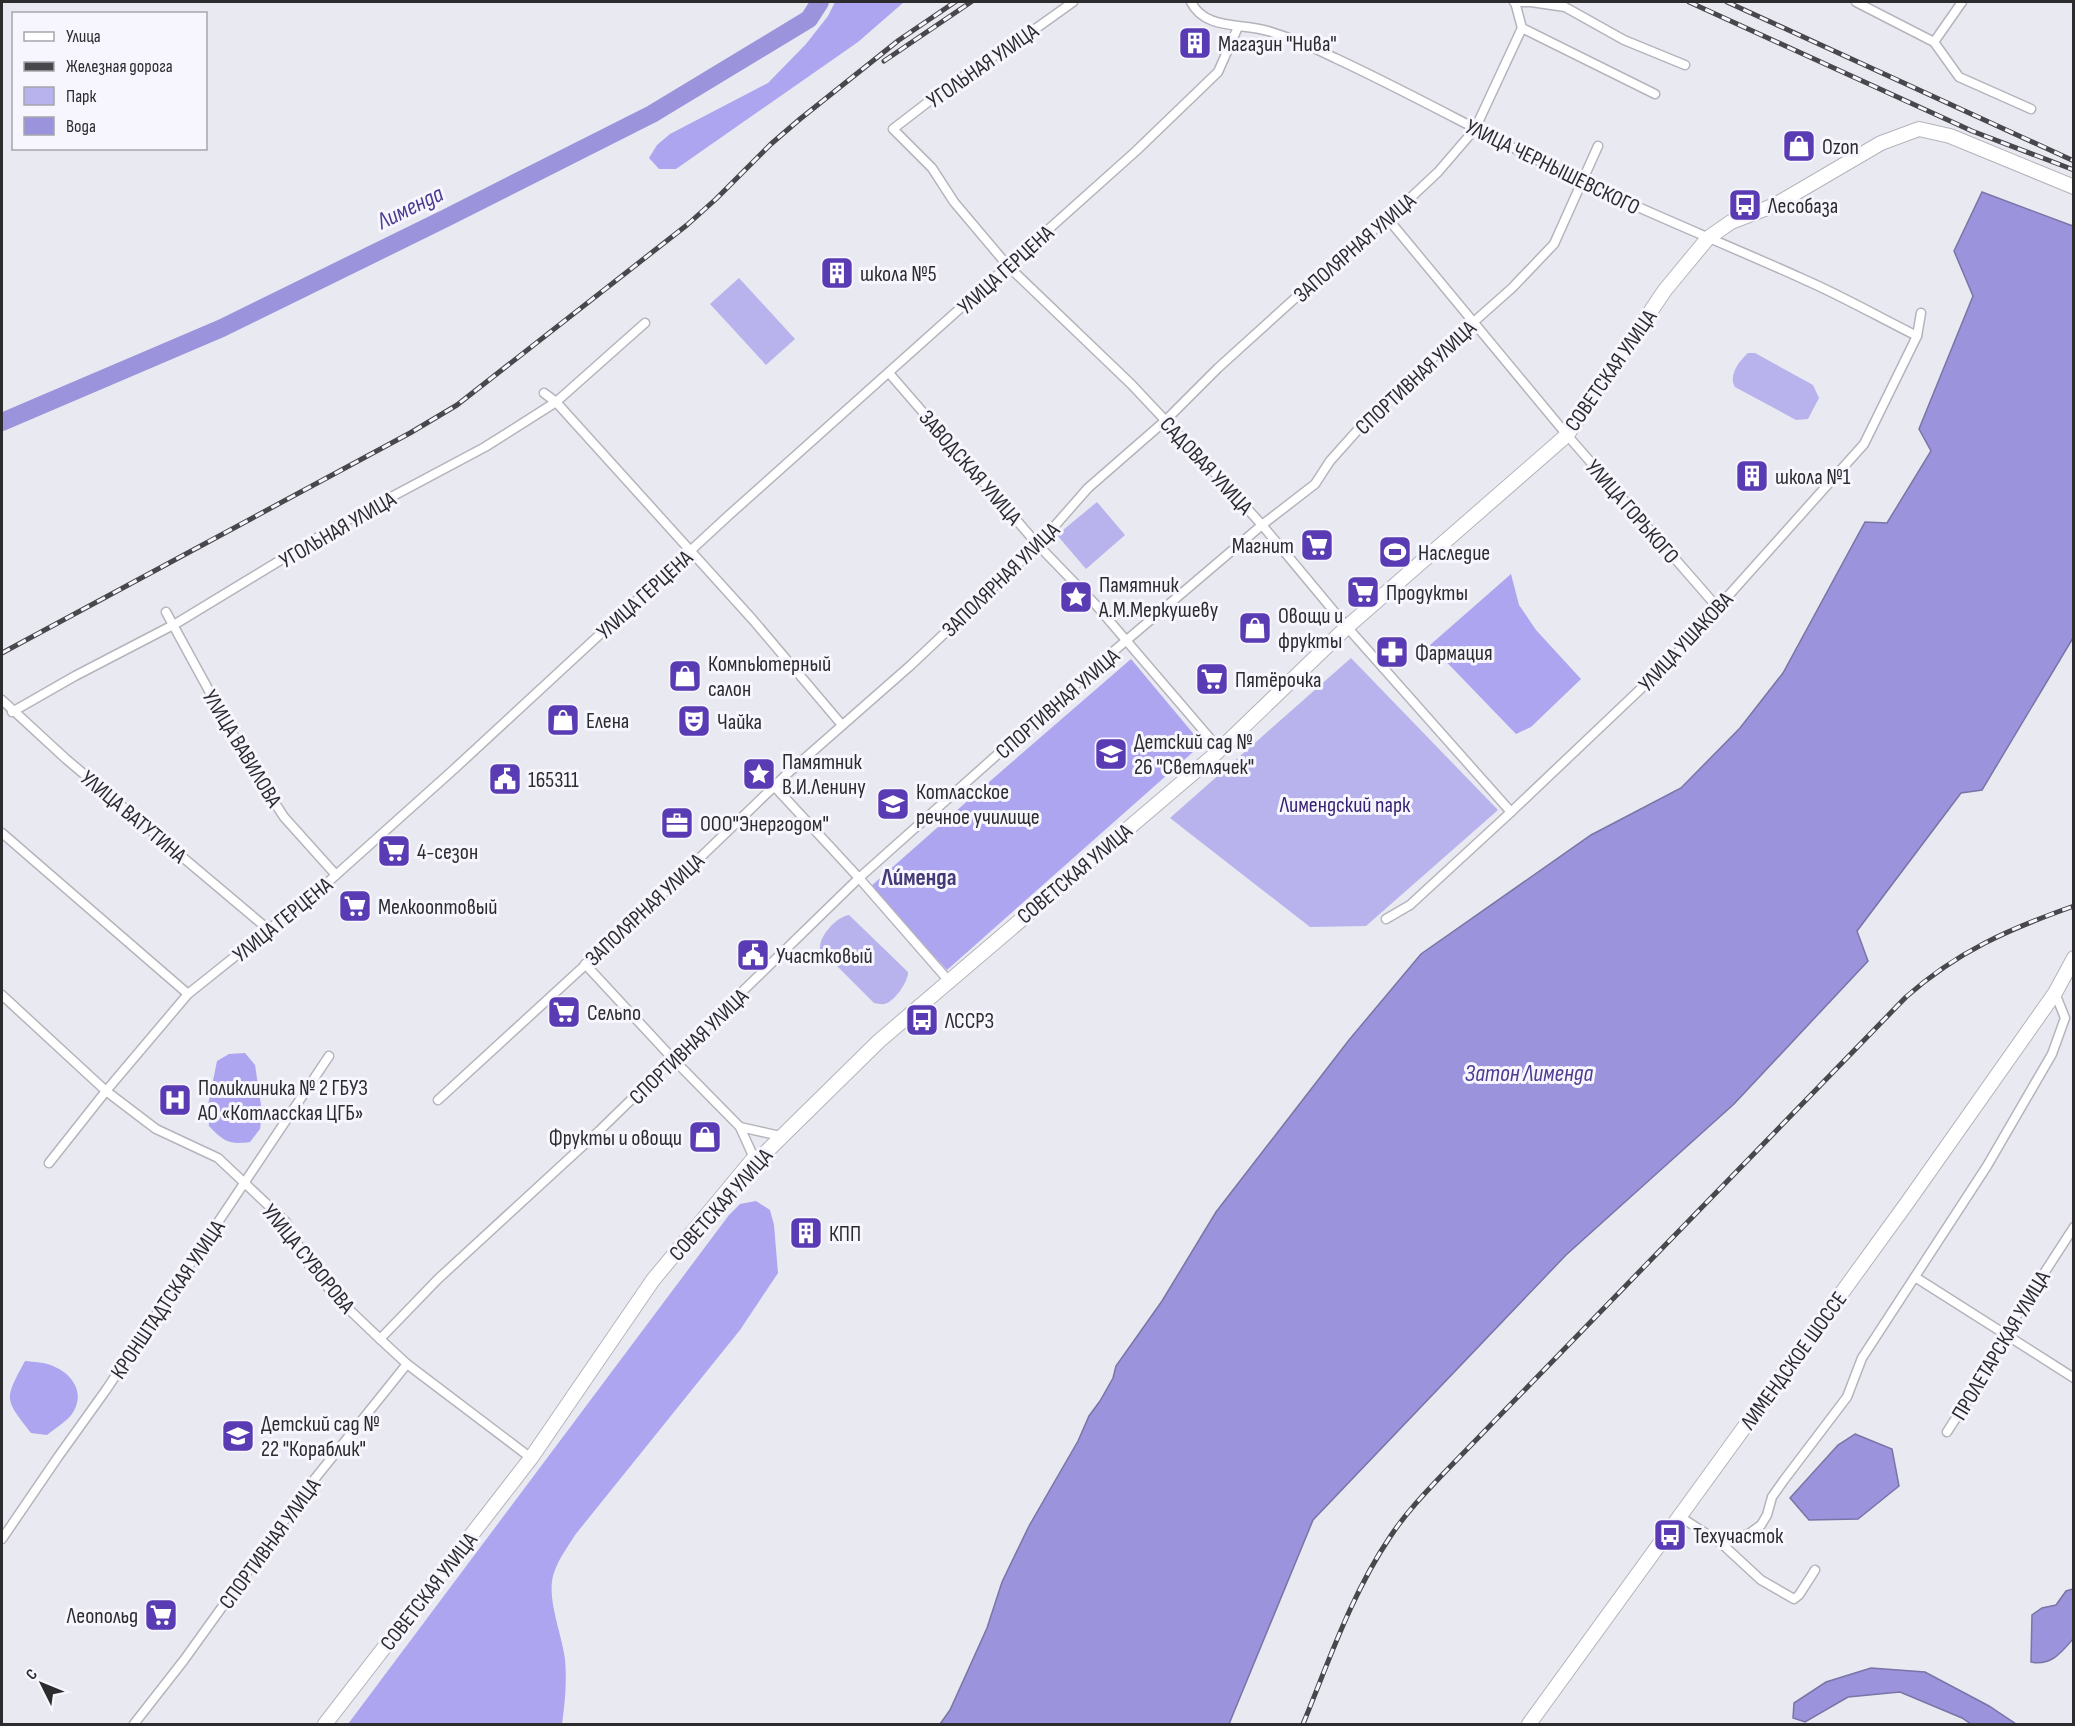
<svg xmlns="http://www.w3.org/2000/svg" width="2075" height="1726" viewBox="0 0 2075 1726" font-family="'Sofia Sans Condensed',sans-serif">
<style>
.green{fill:#b8b3ed}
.forest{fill:#ada5ef}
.water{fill:#9b93db;stroke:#7a74a7;stroke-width:1.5}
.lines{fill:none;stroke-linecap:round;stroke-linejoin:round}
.river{stroke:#9b93db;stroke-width:18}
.street-casing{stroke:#b5b4bc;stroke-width:11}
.primary-casing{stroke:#b5b4bc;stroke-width:16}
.street{stroke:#fff;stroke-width:8}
.primary{stroke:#fff;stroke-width:14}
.rail-casing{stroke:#48484c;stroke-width:5}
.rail{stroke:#f7f6ff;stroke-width:3;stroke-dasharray:9;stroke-linecap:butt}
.labels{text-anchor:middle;stroke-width:6;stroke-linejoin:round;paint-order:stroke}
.poi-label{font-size:22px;fill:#2c2c2f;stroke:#f7f6ff;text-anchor:start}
.street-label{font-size:22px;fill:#2c2c2f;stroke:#f7f6ff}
.park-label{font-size:22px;fill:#351f73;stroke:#f7f6ff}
.water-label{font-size:24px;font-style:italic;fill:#4e3c92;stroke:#f7f6ff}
.neighbourhood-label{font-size:24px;font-weight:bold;fill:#453a77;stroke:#f7f6ff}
</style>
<rect width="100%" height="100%" fill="#e9e9f1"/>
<g class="green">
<polygon points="739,278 795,339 766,365 710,304"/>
<path d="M 1748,353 L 1755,353 L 1813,385 L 1819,398 L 1808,419 L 1796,420 L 1735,387 C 1728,376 1739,361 1748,353 Z"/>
<polygon points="1097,502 1125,535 1086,569 1057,535"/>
<polygon points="1351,658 1498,810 1366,926 1310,927 1170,818"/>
<path d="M 849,915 L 908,972 C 909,980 894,1003 884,1004 C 882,1005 876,1003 874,1003 L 820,949 C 819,936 836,917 849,915 Z"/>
</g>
<g class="forest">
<polygon points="835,2 904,2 858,42 676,169 659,169 649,158 657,145 670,134 768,83 806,44 828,16"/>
<polygon points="1511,574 1519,605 1536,630 1581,679 1531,727 1516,734 1430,645"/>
<polygon points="1131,659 1202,744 947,970 870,887 989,782"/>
<path d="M 245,1053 L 255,1065 L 262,1112 L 260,1129 L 250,1142 C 229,1145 223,1141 209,1126 L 207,1110 L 217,1061 L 229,1054 Z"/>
<path d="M 756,1201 L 770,1210 L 774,1225 L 778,1273 L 740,1330 L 575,1535 C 567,1548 557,1561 553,1576 C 547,1600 562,1635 565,1659 C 567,1682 565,1702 562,1724 L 348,1724 L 729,1215 L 740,1204 Z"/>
<path d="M 25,1361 C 34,1362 45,1362 53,1366 C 73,1374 86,1394 72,1414 C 66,1422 55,1428 47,1435 L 31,1433 C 4,1398 4,1400 25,1361 Z"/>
</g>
<g class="water">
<polygon points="1982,192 2073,226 2073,638 1982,790 1961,793 1857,931 1868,961 1734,1104 1566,1255 1313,1520 1229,1724 940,1724 950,1710 987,1628 1002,1582 1029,1526 1078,1441 1089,1416 1100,1401 1113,1378 1116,1366 1162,1301 1216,1212 1349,1040 1421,954 1591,835 1681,788 1740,728 1783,673 1865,522 1887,523 1931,451 1919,429 1973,296 1954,251"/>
<polygon points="1855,1434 1892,1449 1899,1486 1858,1519 1809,1520 1790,1498 1838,1445"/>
<path d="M 2073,1589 L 2073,1639 C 2061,1653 2051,1666 2031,1662 L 2032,1615 L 2042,1608 L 2056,1605 L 2066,1591 Z"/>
<polygon points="1871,1668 1925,1672 1989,1706 2016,1724 1971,1724 1962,1718 1900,1692 1848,1697 1805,1722 1793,1718 1794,1703 1826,1682"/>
</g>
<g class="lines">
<polyline class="river" points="2,422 222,328 448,217 652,114 809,19 820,2"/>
<defs>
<g id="street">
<polyline points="1073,2 1031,32 954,82 893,129 932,168 954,202 1008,266 1131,384 1227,486 1262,525 1347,627 1511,812"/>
<path d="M 1191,2 C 1205,30 1241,23 1268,31 C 1291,38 1313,47 1335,58 C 1419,97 1499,143 1583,182 C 1655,216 1730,246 1803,279 C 1842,296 1879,317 1917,336"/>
<polyline points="1514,2 1531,2 1565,7 1624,40 1685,65"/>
<polyline points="1515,2 1522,28 1655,94"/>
<polyline points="1856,2 1934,42 1959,77 2031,109"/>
<polyline points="1934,42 1962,2"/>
<polyline points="1388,219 1567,435 1718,608"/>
<polyline points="889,373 1038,545 1095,604 1220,750"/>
<polyline points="544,393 556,402 753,620 842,725"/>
<polyline points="166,612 231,731 271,797 284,817 336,875"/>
<polyline points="2,700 66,759 269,930"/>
<polyline points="12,712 75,676 177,623 335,527 485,447 556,402 645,323"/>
<polyline points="774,786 859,878 948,980"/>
<polyline points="2,833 188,994"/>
<polyline points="1386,919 1410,905 1511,812 1669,662 1864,444 1917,336 1921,313"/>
<polyline points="585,964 674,1060 740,1127 754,1158"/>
<polyline points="2,995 106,1091 156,1129 218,1158 286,1222 309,1265 336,1297 380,1339 407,1364 531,1458"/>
<polyline points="438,1100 654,902 788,773 911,665 1038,545 1088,488 1166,420 1218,368 1355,244 1388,219 1438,172 1475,129 1522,28"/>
<polyline points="740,1127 780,1136"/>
<polyline points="49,1163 106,1091 188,994 327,883 452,771 728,516 1136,151 1218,72 1238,27"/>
<polyline points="1915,1277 2074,1378"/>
<polyline points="380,1339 438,1279 599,1131 859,878 1101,662 1262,525 1315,484 1330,461 1380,405 1512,288 1554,244 1598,146"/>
<polyline points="1947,1432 1972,1393 2004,1335 2074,1227"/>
<polyline points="1679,1516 1722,1544 1761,1580 1794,1599 1799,1595 1815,1570"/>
<polyline points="2,1539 58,1457 106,1390 329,1056"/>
<polyline points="1722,1544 1750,1533 1761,1525 1767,1515 1772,1497 1784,1480 1847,1397 1862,1358 1987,1166 2052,1054 2065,1018 2055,993"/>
<polyline points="134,1724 184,1660 309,1486 407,1364"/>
</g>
<g id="primary">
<polyline points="325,1724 531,1458 653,1280 754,1158 762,1156 879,1041 1212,757 1347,627 1567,435 1665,290 1708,238 1731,222 1775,205 1881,143 1919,129 1950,136 2074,187"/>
<polyline points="1529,1724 1907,1203 2055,993 2074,958"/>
</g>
</defs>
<use href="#street" class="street-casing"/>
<use href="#primary" class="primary-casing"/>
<use href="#street" class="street"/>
<use href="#primary" class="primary"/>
<defs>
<g id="rail">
<polyline points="1689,2 1972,131 2074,170"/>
<polyline points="1727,2 2074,161"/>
<polyline points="884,61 971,2"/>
<polyline points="2,653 410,433 457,405 687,225 716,199 771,144 800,119 899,40 955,2"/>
<path d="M 1303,1724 C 1329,1661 1351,1595 1390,1537 C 1405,1514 1424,1494 1443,1474 L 1906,997 C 1958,951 2009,929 2074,906"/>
</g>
</defs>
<use href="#rail" class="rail-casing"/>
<use href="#rail" class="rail"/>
</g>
<defs>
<symbol id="building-square" viewBox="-11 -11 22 22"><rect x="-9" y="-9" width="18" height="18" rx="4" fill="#593bb3" stroke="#f7f6ff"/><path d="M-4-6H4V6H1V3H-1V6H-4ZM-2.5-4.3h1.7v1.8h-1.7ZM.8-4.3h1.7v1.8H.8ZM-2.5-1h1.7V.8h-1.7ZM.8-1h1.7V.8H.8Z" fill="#fff"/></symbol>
<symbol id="shop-square" viewBox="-11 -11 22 22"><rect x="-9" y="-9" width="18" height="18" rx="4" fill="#593bb3" stroke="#f7f6ff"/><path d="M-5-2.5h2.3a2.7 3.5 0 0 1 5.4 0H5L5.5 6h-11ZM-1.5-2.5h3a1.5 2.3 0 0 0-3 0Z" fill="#fff"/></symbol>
<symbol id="bus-square" viewBox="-11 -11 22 22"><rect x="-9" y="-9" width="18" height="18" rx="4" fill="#593bb3" stroke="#f7f6ff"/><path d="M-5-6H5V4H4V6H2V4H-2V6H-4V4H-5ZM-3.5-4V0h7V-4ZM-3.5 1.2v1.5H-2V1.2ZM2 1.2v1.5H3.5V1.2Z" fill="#fff"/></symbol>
<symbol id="supermarket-square" viewBox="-11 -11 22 22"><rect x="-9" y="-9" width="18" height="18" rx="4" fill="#593bb3" stroke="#f7f6ff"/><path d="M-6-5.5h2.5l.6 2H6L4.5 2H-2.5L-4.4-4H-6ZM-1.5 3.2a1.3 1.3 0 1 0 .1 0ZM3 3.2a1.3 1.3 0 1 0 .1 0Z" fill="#fff"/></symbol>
<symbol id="stadium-square" viewBox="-11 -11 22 22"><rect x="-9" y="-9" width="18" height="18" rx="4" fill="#593bb3" stroke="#f7f6ff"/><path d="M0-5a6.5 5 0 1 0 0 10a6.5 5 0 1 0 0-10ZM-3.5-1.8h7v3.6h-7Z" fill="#fff"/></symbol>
<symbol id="sight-square" viewBox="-11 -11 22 22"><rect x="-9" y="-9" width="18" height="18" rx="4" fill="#593bb3" stroke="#f7f6ff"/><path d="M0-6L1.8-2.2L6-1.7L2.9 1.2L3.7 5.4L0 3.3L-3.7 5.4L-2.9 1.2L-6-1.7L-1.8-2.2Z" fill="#fff"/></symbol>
<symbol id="pharmacy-square" viewBox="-11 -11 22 22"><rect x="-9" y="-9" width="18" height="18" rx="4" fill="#593bb3" stroke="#f7f6ff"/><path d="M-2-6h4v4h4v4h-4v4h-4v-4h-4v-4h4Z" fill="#fff"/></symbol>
<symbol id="theatre-square" viewBox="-11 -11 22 22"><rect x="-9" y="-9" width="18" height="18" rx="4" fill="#593bb3" stroke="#f7f6ff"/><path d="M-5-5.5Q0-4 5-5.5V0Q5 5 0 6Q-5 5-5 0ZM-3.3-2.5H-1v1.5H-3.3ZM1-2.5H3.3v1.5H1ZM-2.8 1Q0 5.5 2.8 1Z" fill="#fff"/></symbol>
<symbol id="school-square" viewBox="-11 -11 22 22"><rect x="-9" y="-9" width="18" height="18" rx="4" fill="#593bb3" stroke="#f7f6ff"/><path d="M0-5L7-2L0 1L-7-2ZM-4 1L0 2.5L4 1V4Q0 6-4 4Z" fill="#fff"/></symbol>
<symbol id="civic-square" viewBox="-11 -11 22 22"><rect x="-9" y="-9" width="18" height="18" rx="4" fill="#593bb3" stroke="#f7f6ff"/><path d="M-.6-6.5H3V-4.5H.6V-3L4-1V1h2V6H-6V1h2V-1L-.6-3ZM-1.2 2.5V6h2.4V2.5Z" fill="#fff"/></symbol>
<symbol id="university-square" viewBox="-11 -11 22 22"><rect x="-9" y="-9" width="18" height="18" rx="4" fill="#593bb3" stroke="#f7f6ff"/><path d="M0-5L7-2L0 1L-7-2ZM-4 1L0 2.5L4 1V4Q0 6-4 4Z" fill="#fff"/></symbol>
<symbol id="office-square" viewBox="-11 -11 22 22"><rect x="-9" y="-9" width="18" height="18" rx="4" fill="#593bb3" stroke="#f7f6ff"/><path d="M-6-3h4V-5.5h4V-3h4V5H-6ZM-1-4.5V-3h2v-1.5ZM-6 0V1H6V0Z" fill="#fff"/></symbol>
<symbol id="hospital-square" viewBox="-11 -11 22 22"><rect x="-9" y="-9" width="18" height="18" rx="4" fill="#593bb3" stroke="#f7f6ff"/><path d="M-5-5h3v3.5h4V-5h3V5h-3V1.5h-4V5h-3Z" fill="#fff"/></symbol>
</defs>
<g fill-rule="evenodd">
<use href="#building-square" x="1176" y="24" width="38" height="38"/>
<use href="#shop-square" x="1780" y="127" width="38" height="38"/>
<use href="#bus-square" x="1726" y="186" width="38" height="38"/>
<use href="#building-square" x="818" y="254" width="38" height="38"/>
<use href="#building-square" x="1733" y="457" width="38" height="38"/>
<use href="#supermarket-square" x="1298" y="526" width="38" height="38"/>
<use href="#stadium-square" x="1376" y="533" width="38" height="38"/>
<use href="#supermarket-square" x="1344" y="573" width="38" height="38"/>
<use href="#sight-square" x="1057" y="578" width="38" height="38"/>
<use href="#shop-square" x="1236" y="609" width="38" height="38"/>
<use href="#pharmacy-square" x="1373" y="633" width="38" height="38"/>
<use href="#shop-square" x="666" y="657" width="38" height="38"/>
<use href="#supermarket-square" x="1193" y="660" width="38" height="38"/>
<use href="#shop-square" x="544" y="701" width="38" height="38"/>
<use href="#theatre-square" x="675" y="702" width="38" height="38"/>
<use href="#school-square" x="1092" y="735" width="38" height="38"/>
<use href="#sight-square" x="740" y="755" width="38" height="38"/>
<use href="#civic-square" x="486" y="760" width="38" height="38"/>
<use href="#university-square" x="874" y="785" width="38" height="38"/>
<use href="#office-square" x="658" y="804" width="38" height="38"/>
<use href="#supermarket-square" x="375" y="832" width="38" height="38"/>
<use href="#supermarket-square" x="336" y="887" width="38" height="38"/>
<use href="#civic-square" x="734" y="936" width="38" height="38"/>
<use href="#supermarket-square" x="545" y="993" width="38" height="38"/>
<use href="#bus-square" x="903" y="1001" width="38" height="38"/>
<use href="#hospital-square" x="156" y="1081" width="38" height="38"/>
<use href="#shop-square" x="686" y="1118" width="38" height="38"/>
<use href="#building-square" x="787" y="1214" width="38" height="38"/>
<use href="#school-square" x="219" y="1417" width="38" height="38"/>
<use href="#bus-square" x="1651" y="1516" width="38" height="38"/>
<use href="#supermarket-square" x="142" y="1596" width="38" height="38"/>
</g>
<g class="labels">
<g class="poi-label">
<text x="1218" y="51">Магазин "Нива"</text>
<text x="1822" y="154">Ozon</text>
<text x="1768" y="213">Лесобаза</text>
<text x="860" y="281">школа №5</text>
<text x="1775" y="484">школа №1</text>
<text x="1294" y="553" text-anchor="end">Магнит</text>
<text x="1418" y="560">Наследие</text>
<text x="1099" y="592">Памятник<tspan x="1099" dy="25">А.М.Меркушеву</tspan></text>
<text x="1386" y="600">Продукты</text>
<text x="1278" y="623">Овощи и<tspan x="1278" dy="25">фрукты</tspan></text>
<text x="1415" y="660">Фармация</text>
<text x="708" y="671">Компьютерный<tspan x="708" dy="25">салон</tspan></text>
<text x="1235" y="687">Пятёрочка</text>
<text x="586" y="728">Елена</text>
<text x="717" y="729">Чайка</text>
<text x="1134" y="749">Детский сад №<tspan x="1134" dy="25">26 "Светлячек"</tspan></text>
<text x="782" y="769">Памятник<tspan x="782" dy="25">В.И.Ленину</tspan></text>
<text x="528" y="787">165311</text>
<text x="916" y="799">Котласское<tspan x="916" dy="25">речное училище</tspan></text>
<text x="700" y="831">ООО"Энергодом"</text>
<text x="417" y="859">4-сезон</text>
<text x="378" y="914">Мелкооптовый</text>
<text x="776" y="963">Участковый</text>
<text x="587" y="1020">Сельпо</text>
<text x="945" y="1028">ЛССРЗ</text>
<text x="198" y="1095">Поликлиника № 2 ГБУЗ<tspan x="198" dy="25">АО «Котласская ЦГБ»</tspan></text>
<text x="682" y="1145" text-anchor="end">Фрукты и овощи</text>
<text x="829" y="1241">КПП</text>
<text x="261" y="1431">Детский сад №<tspan x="261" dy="25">22 "Кораблик"</tspan></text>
<text x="1693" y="1543">Техучасток</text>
<text x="138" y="1623" text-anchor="end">Леопольд</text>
</g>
<g class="street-label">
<text transform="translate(982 65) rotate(-35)" y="8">УГОЛЬНАЯ УЛИЦА</text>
<text transform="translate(1553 166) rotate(26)" y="8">УЛИЦА ЧЕРНЫШЕВСКОГО</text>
<text transform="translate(1354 247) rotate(-41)" y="8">ЗАПОЛЯРНАЯ УЛИЦА</text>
<text transform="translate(1005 269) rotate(-42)" y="8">УЛИЦА ГЕРЦЕНА</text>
<text transform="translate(1610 370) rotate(-55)" y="8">СОВЕТСКАЯ УЛИЦА</text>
<text transform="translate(1415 377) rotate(-43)" y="8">СПОРТИВНАЯ УЛИЦА</text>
<text transform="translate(1207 465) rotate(47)" y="8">САДОВАЯ УЛИЦА</text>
<text transform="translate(971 467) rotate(49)" y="8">ЗАВОДСКАЯ УЛИЦА</text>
<text transform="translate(1633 511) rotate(49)" y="8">УЛИЦА ГОРЬКОГО</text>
<text transform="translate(337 529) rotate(-30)" y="8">УГОЛЬНАЯ УЛИЦА</text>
<text transform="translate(1000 579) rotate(-44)" y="8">ЗАПОЛЯРНАЯ УЛИЦА</text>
<text transform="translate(644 594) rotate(-42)" y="8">УЛИЦА ГЕРЦЕНА</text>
<text transform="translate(1685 641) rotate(-47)" y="8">УЛИЦА УШАКОВА</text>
<text transform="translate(1057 703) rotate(-41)" y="8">СПОРТИВНАЯ УЛИЦА</text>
<text transform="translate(243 748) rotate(59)" y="8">УЛИЦА ВАВИЛОВА</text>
<text transform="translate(134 816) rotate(40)" y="8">УЛИЦА ВАТУТИНА</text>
<text transform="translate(1074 873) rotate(-40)" y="8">СОВЕТСКАЯ УЛИЦА</text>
<text transform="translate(644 909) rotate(-43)" y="8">ЗАПОЛЯРНАЯ УЛИЦА</text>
<text transform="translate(282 919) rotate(-39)" y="8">УЛИЦА ГЕРЦЕНА</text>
<text transform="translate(688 1046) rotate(-44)" y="8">СПОРТИВНАЯ УЛИЦА</text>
<text transform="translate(720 1204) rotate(-48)" y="8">СОВЕТСКАЯ УЛИЦА</text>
<text transform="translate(309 1258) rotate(51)" y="8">УЛИЦА СУВОРОВА</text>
<text transform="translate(167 1299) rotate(-56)" y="8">КРОНШТАДТСКАЯ УЛИЦА</text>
<text transform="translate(2000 1345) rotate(-59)" y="8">ПРОЛЕТАРСКАЯ УЛИЦА</text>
<text transform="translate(1793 1360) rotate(-54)" y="8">ЛИМЕНДСКОЕ ШОССЕ</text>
<text transform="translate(269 1543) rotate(-54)" y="8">СПОРТИВНАЯ УЛИЦА</text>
<text transform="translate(428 1591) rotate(-52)" y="8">СОВЕТСКАЯ УЛИЦА</text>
</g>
<g class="park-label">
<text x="1345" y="812">Лимендский парк</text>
</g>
<g class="water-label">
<text transform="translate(410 207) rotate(-26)" y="8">Лименда</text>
<text x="1529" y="1081">Затон Лименда</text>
</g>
<g class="neighbourhood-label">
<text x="919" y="885">Ли́менда</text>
</g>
</g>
<rect width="2075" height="1726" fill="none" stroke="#2c2c2f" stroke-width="6"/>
<rect x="12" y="12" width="195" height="138" fill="#f7f6ff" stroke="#a6a5ac" stroke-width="1.5"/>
<rect x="24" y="32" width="30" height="9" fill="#ffffff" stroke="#a6a5ac" stroke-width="1.5"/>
<text x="66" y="42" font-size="18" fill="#2c2c2f">Улица</text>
<rect x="24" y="62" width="30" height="9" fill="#48484c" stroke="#a6a5ac" stroke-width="1.5"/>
<text x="66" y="72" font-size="18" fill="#2c2c2f">Железная дорога</text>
<rect x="24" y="87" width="30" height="18" fill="#b8b3ed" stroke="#a6a5ac" stroke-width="1.5"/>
<text x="66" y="102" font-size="18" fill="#2c2c2f">Парк</text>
<rect x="24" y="117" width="30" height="18" fill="#9b93db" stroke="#a6a5ac" stroke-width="1.5"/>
<text x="66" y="132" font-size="18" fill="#2c2c2f">Вода</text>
<g transform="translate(42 1684) rotate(313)" stroke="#f7f6ff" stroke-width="4.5" paint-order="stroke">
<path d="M0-4.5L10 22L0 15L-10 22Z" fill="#2c2c2f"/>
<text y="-9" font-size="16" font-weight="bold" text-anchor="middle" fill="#2c2c2f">С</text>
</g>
</svg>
